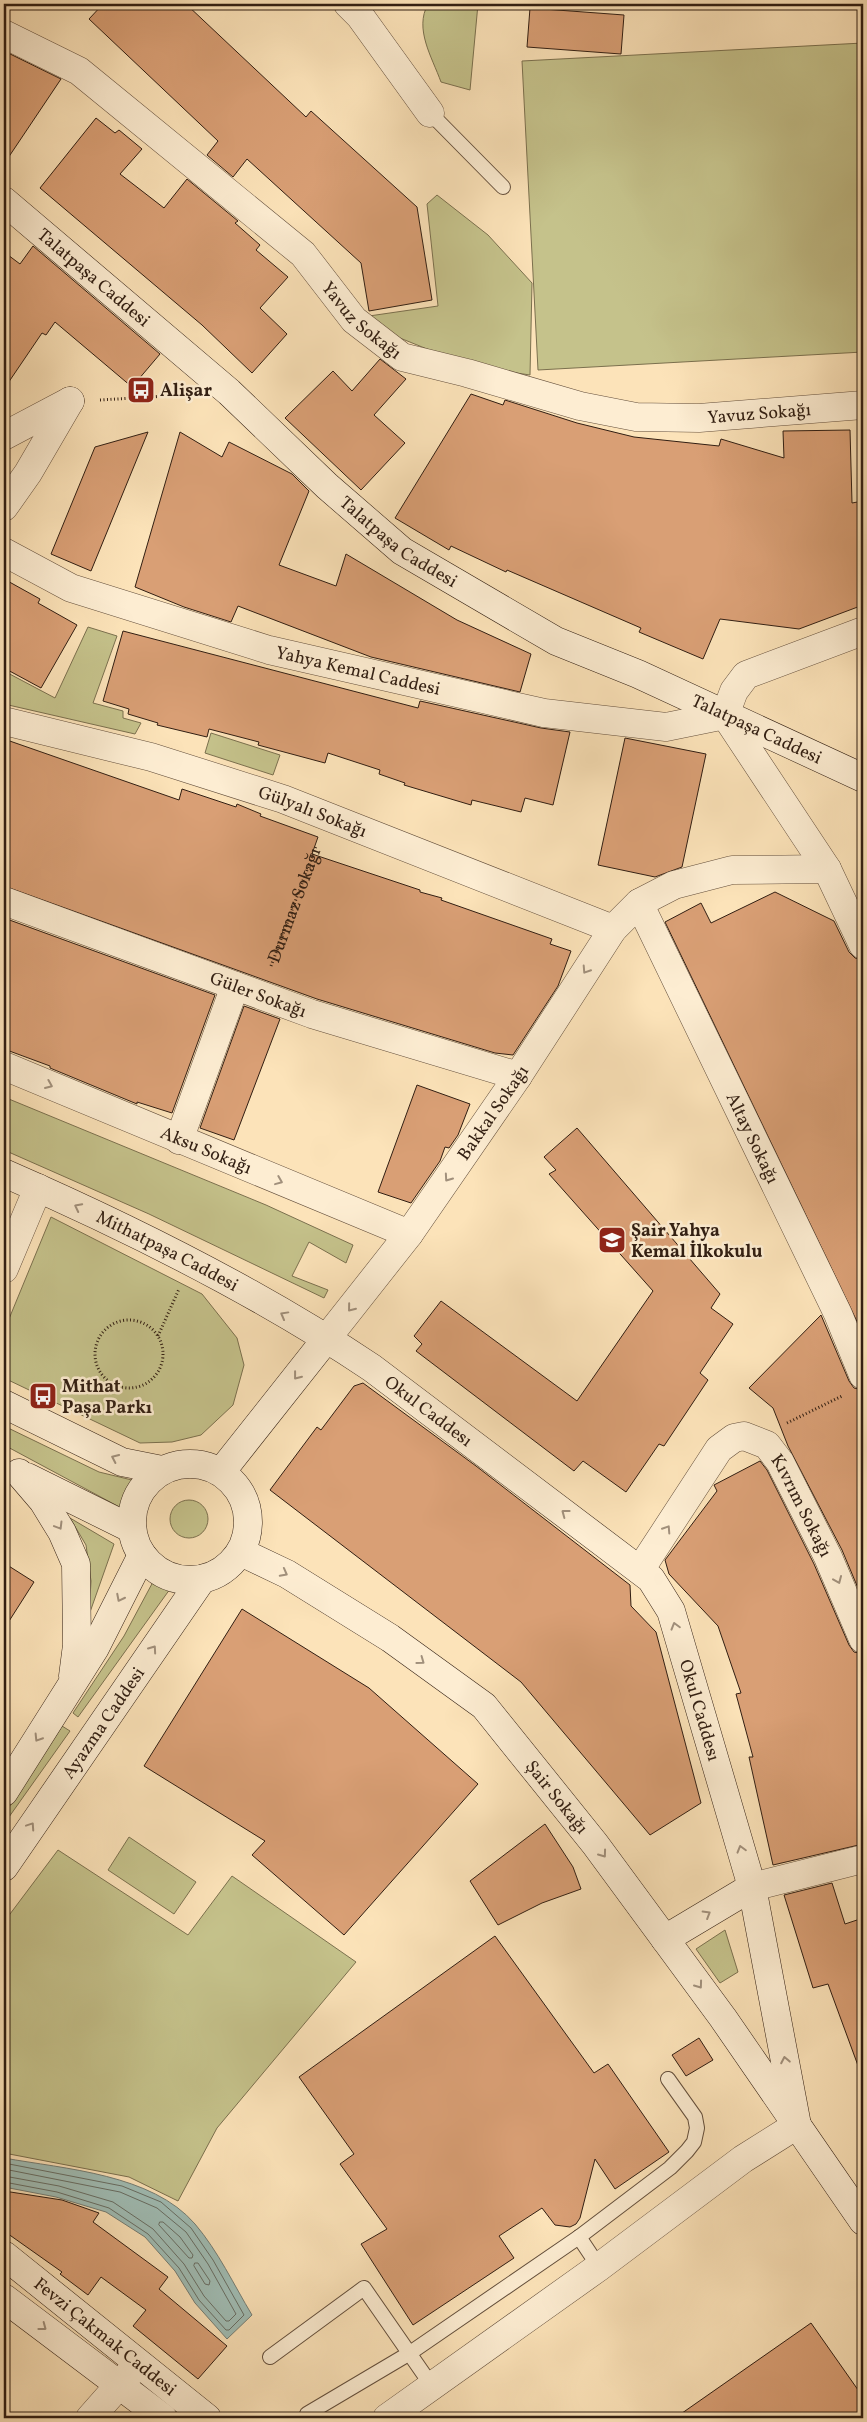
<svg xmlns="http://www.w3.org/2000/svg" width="867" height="2422" viewBox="0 0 867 2422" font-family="Vollkorn,serif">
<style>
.green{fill:#c5c28b;stroke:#7b704e}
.water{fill:#a0bdb5;stroke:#747d74}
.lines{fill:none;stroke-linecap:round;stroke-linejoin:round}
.shore{stroke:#686e64;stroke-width:1}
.building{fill:#d99f75;stroke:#311e12}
.lane-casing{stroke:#644f3c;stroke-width:16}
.street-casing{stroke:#644f3c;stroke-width:29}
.secondary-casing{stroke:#311e12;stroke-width:29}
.path{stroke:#311e12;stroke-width:3;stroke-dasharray:1 2.5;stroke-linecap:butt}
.lane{stroke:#fdedd2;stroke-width:14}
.street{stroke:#fdedd2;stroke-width:28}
.secondary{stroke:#fdedd2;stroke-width:28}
.oneway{stroke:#a1907c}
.labels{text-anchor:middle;stroke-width:5;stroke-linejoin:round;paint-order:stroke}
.street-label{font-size:18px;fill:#311e12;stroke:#fdedd2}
.poi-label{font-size:18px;font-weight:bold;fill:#311e12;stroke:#fdedd2;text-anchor:start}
</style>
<rect width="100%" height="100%" fill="#fce3b9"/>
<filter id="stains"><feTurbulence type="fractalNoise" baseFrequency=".004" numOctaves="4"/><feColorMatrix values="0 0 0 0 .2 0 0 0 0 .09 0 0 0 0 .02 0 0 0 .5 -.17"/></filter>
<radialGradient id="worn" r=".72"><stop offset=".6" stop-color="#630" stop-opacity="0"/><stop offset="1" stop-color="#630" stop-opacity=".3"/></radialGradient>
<g class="green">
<path d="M 428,4 L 478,4 L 470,90 L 441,82 C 432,57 414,29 428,4 Z"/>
<polygon points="863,43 863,352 538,370 522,61"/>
<polygon points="437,195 488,235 532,283 530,375 469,366 395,336 369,316 438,306 427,204"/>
<polygon points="88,627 117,636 93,703 123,711 123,718 141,723 135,734 4,704 4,671 55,698"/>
<polygon points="211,733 280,755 273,775 205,753"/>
<polygon points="4,1097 266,1205 353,1245 346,1263 309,1242 292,1276 328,1290 324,1298 149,1214 4,1150"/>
<polygon points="51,1217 202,1294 237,1338 244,1365 233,1405 201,1435 172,1442 140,1443 4,1378 4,1331"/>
<polygon points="4,1426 99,1472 136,1481 125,1510 4,1445"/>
<circle cx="189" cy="1519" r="19"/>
<polygon points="70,1518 114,1544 89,1615 91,1581 86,1545"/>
<polygon points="154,1580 170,1589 78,1717 73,1713 124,1636"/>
<polygon points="62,1726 70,1731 4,1824 4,1815"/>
<polygon points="129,1837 196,1882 174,1914 108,1870"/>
<polygon points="58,1850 188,1935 232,1876 356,1962 217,2128 178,2201 129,2177 4,2153 4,1922"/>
<polygon points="725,1930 738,1972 720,1983 696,1949"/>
</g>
<path class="water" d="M 4,2158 C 65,2169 152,2174 195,2224 C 218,2251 234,2285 252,2315 L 227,2339 L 195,2303 L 175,2271 L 145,2237 L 106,2212 L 56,2197 L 4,2187 Z"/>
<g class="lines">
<g class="shore">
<polyline points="4,2163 122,2186 161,2202 191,2228 213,2260 244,2315 229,2330 226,2330 199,2300 179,2268 148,2234 109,2208 57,2192 4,2182"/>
<polyline points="4,2169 120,2192 157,2208 186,2232 208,2264 236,2314 229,2321 226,2321 204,2296 184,2264 153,2229 113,2202 59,2186 4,2176"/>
<polygon points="160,2222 163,2222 180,2237 193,2255 192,2258 189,2258 159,2225"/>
<polygon points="195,2263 198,2263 210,2281 209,2285 205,2284 194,2266"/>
</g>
</g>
<g class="building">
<polygon points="103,4 186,4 306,117 311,111 417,207 432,300 369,311 361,263 247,159 233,177 207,155 218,141 89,19"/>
<polygon points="530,8 624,15 621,54 527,47"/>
<polygon points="4,51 61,79 4,164"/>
<polygon points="96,118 115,133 119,130 142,149 120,174 164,208 187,179 238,221 235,223 260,245 256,250 288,277 260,308 287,334 252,373 202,325 40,188"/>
<polygon points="33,246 160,354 132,387 55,322 46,335 42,333 4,389 4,252 20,264"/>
<polygon points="380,359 406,379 374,415 405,443 361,490 285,418 333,371 352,391"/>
<polygon points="471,394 503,405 505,400 577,423 634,437 719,446 721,439 784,458 783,431 850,430 852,503 863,501 863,605 799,629 720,619 703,659 639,632 641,628 507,570 506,572 451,546 449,550 395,518"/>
<polygon points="148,432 91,571 51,554 95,447"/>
<polygon points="180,432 222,457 229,442 292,474 309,491 279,565 336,586 346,554 457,620 531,654 520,692 371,657 238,606 231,622 184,607 135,587"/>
<polygon points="4,579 40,599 38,603 77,625 41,688 4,668"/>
<polygon points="123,631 418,708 420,701 541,728 570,732 553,805 525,798 521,812 472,800 471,805 404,785 405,783 379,774 380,770 328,753 325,763 258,745 259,742 209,729 207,737 157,725 158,723 128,714 129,709 103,701"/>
<polygon points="625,738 706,754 682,867 655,877 598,865"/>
<polygon points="4,739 179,800 182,789 236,807 237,804 261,814 260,816 318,837 312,854 420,890 420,892 442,898 441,900 552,939 550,944 571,951 558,986 513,1055 495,1053 317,999 4,886"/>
<polygon points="775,892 834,921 849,952 855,958 863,960 863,1334 665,922 701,903 711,923"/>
<polygon points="4,918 215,995 172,1113 137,1102 137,1104 50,1068 50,1066 4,1049"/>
<polygon points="244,1006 280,1019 234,1140 200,1128"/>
<polygon points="417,1085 470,1104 458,1135 449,1148 445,1147 440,1161 411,1203 378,1192"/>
<polygon points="577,1128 720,1294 711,1308 733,1324 700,1373 708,1380 664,1446 659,1444 626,1492 583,1461 574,1471 416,1351 422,1344 414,1336 441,1301 577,1401 653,1291 549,1174 556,1170 544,1157"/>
<polygon points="821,1315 849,1381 854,1388 863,1390 863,1600 842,1550 788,1446 773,1408 749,1388"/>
<polygon points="363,1383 476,1466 630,1585 631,1606 656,1632 701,1803 650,1835 521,1682 270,1490 317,1427 321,1430 354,1386"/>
<polygon points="760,1461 767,1470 814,1564 849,1645 854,1652 863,1654 863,1844 773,1865 749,1757 753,1757 736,1694 741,1693 718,1626 669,1574 665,1560 717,1491 714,1485"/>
<polygon points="4,1563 34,1582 4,1629"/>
<polygon points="242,1609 369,1688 478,1784 344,1935 252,1855 265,1841 144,1766"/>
<polygon points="545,1824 573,1867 581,1889 542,1903 498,1925 470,1881"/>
<polygon points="832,1883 845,1924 863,1918 863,2070 860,2071 828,1984 813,1988 784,1895"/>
<polygon points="495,1936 594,2073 608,2064 669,2152 615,2189 595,2159 580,2218 576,2224 570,2227 555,2225 542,2208 499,2236 514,2258 413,2325 361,2244 387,2229 340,2164 354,2154 299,2077"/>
<polygon points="699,2038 713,2060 686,2076 672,2055"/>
<polygon points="4,2191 62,2200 99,2213 93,2222 168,2277 159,2289 227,2346 198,2379 133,2326 146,2310 101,2277 88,2295 60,2274 62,2272 4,2231"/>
<polygon points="811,2323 863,2397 863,2418 675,2418"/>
</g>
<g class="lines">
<defs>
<g id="lane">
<polyline points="430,113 503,187"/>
<polyline points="579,2237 599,2267"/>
<polyline points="270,2357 364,2288 432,2386"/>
<polyline points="307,2414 410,2353 579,2237 670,2168 687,2151 694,2142 697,2128 695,2117 668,2079"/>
</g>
<g id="street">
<polyline points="348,4 360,16 430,113"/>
<path id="s2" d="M 4,34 L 79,71 L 303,254 L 354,320 L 402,357 L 467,373 L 580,406 L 636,417 L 699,418 L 863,405"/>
<polyline points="4,436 70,401"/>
<polyline points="4,507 28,473 70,401"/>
<path id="s3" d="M 4,552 L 71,588 L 269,650 L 544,713 L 666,727 L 725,715"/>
<polyline points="725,715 827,869 863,945"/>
<polyline points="725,715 734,691 746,675 863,631"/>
<path id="s4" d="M 4,721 L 151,757 L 283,799 L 613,929"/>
<path id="s5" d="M 4,901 L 312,1014 L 518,1076"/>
<path id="s6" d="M 639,903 L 838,1314 L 863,1375"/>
<path id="s7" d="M 4,1066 L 409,1234"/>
<polyline points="179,1140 235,986"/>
<polyline points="4,1269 38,1188"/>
<path id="s8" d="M 327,1338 L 409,1234 L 518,1076 L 613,929 L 639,903 L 674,885 L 732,870 L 827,869"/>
<path id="s9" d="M 640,1570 L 719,1449 L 734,1438 L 744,1436 L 767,1445 L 780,1462 L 828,1557 L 863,1639"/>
<polyline points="752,1887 863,1859"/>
<polyline points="90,2418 135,2367"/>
<polyline points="387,2418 599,2267 743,2159 797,2125"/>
</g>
<g id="secondary">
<path id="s10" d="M 4,201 L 229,392 L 327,486 L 402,551 L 556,641 L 638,674 L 863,778"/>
<path id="s11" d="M 4,1173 C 130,1228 257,1291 372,1368 L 651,1579 L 671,1611 L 752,1887 L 797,2125"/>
<polyline points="4,1404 122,1462 162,1470"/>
<circle cx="190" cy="1522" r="58"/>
<polyline points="221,1472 327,1338"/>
<polyline points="19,1473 43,1501 62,1532 76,1564 77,1645 73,1676"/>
<polyline points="27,1477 132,1529"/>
<path id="s12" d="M 241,1552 L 287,1574 L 390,1638 L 484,1706 L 595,1844 L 723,2018 L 863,2221"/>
<polyline points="4,1792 95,1648 142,1555"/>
<path id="s13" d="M 4,1867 L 202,1579"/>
<polyline points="665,1939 752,1887"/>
<path id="s14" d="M 4,2255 L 207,2418"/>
<polyline points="4,2298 163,2418"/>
</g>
</defs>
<use href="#lane" class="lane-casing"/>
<use href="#street" class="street-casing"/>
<use href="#secondary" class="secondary-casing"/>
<g class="path">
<polyline points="100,400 184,395"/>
<path id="s1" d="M 271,966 L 316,846"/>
<circle cx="129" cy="1354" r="34"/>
<polyline points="158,1336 179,1289"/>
<polyline points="787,1423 842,1396"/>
</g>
<use href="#lane" class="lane"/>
<use href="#street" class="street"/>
<use href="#secondary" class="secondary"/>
</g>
<defs><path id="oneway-chevron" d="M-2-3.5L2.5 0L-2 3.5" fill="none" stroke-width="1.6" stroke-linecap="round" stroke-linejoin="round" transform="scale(1.25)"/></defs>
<g class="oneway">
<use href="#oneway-chevron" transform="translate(586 970) rotate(123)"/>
<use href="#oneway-chevron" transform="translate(49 1085) rotate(23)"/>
<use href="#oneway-chevron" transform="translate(448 1178) rotate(125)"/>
<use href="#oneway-chevron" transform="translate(279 1181) rotate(22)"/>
<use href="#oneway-chevron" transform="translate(78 1207) rotate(-153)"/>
<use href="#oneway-chevron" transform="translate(351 1308) rotate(129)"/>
<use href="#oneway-chevron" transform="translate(284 1315) rotate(-151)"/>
<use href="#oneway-chevron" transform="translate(297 1376) rotate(128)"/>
<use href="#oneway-chevron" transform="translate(115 1458) rotate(-155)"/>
<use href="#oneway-chevron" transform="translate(565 1513) rotate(-143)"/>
<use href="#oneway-chevron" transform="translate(59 1526) rotate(59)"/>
<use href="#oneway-chevron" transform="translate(667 1529) rotate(-57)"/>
<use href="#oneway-chevron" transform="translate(284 1573) rotate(28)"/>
<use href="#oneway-chevron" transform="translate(838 1580) rotate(67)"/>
<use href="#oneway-chevron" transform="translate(120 1598) rotate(117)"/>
<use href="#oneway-chevron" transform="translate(675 1626) rotate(-106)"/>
<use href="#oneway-chevron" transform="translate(153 1649) rotate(-55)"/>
<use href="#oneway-chevron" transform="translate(421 1661) rotate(36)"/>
<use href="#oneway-chevron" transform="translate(38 1738) rotate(122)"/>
<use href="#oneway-chevron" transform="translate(31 1826) rotate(-56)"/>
<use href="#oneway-chevron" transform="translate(741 1849) rotate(-106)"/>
<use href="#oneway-chevron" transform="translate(603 1854) rotate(54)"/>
<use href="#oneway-chevron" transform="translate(707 1914) rotate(-31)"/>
<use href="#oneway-chevron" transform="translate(699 1985) rotate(54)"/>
<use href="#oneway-chevron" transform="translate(785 2060) rotate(-101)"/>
<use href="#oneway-chevron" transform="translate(43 2327) rotate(37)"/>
</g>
<defs>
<symbol id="bus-square" viewBox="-11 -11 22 22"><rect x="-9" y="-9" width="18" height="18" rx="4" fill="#8f2418" stroke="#fdedd2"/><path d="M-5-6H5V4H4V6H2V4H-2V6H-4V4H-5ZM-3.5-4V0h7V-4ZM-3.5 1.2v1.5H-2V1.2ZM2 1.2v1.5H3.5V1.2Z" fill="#fff"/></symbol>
<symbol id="school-square" viewBox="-11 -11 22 22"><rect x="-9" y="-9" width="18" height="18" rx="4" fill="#8f2418" stroke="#fdedd2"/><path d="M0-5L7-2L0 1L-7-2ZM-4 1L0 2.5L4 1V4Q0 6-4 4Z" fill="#fff"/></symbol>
</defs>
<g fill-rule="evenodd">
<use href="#bus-square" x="125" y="374" width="32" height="32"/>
<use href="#school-square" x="596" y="1224" width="32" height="32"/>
<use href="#bus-square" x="27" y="1380" width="32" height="32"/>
</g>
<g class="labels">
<g class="street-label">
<text dy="6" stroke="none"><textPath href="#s10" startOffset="118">Talatpaşa Caddesi</textPath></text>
<text dy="6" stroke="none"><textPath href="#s2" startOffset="462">Yavuz Sokağı</textPath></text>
<text dy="6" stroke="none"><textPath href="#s2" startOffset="882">Yavuz Sokağı</textPath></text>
<text dy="6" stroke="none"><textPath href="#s10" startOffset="522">Talatpaşa Caddesi</textPath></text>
<text dy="6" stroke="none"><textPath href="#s3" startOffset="375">Yahya Kemal Caddesi</textPath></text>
<text dy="6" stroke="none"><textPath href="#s10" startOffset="928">Talatpaşa Caddesi</textPath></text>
<text dy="6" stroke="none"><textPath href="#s4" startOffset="322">Gülyalı Sokağı</textPath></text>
<text dy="6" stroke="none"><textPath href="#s1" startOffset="65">Durmaz Sokağı</textPath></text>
<text dy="6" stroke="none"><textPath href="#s5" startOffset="271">Güler Sokağı</textPath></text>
<text dy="6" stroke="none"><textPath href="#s8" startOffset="280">Bakkal Sokağı</textPath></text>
<text dy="6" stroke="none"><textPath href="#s6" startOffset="261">Altay Sokağı</textPath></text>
<text dy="6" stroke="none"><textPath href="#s7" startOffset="219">Aksu Sokağı</textPath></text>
<text dy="6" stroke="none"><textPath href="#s11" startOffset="181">Mithatpaşa Caddesi</textPath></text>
<text dy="6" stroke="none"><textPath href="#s11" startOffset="488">Okul Caddesı</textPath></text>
<text dy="6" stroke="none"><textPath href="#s9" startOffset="268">Kıvrım Sokağı</textPath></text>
<text dy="6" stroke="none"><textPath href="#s11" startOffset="908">Okul Caddesı</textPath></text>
<text dy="6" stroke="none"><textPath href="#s13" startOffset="175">Ayazma Caddesi</textPath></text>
<text dy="6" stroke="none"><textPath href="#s12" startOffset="405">Şair Sokağı</textPath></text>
<text dy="6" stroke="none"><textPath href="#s14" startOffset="130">Fevzi Çakmak Caddesi</textPath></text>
</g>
<g class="poi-label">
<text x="160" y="396">Alişar</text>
<text x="631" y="1236">Şair Yahya<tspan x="631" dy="21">Kemal İlkokulu</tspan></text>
<text x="62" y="1392">Mithat<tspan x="62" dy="21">Paşa Parkı</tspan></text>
</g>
</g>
<rect width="867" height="2422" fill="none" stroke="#fce3b9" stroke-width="20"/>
<rect x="5" y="5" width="857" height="2412" fill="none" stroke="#311e12" stroke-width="2.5"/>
<rect x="10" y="10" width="847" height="2402" fill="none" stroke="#311e12"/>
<rect width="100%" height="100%" filter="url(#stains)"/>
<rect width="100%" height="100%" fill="url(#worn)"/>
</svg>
